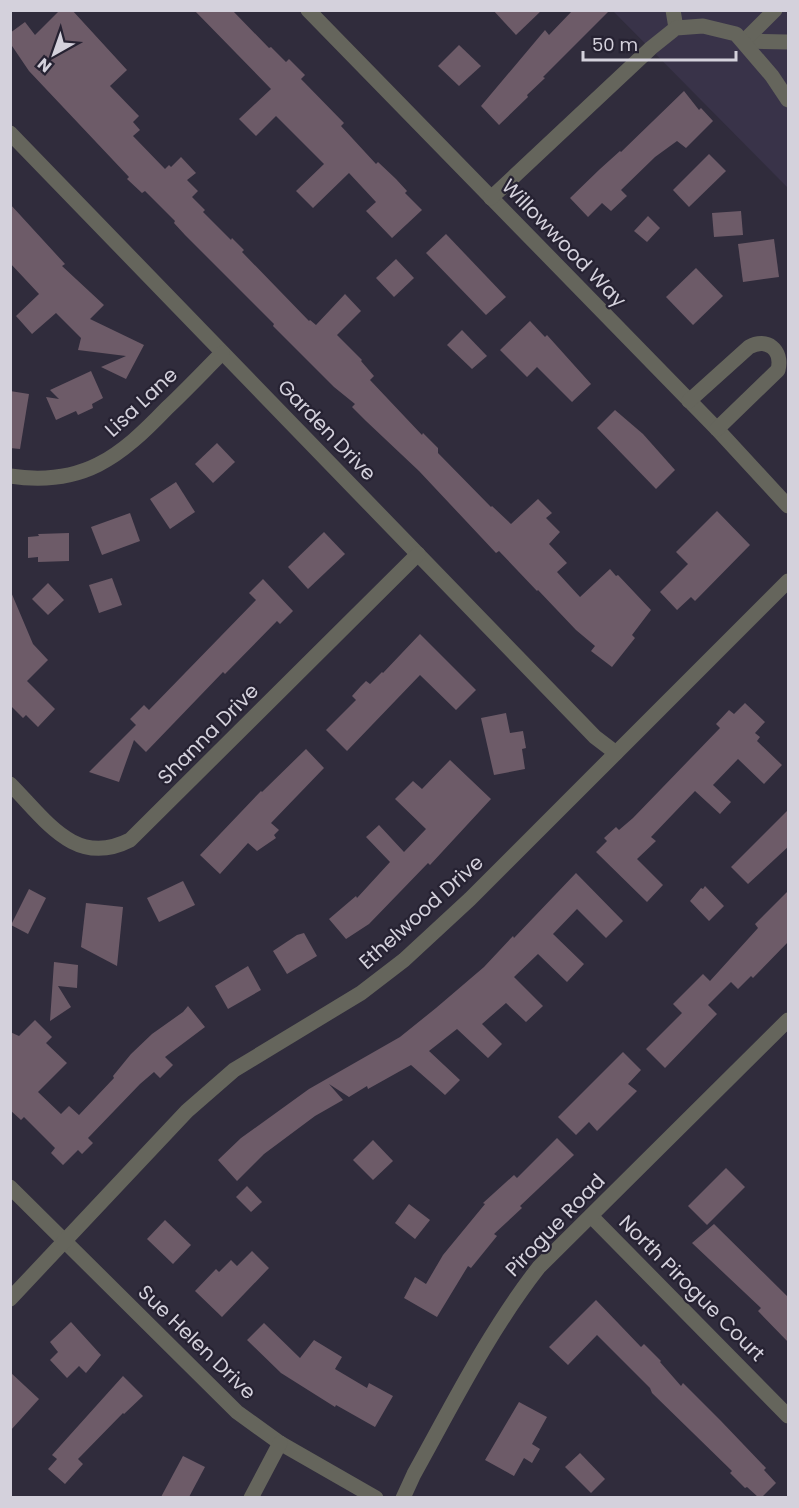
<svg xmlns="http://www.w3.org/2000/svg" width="799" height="1508" viewBox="0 0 799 1508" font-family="Poppins,sans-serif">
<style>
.built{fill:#393349}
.building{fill:#6d5b68}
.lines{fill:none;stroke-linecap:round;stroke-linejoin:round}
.minor{stroke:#65655c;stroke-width:15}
.labels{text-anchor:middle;stroke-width:4.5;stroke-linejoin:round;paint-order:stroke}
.street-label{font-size:20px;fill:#d4d1dc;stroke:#262232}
</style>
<rect width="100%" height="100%" fill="#302c3c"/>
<polygon class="built" points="613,11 788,11 788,188"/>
<g class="building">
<polygon points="60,10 72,10 127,70 110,86 139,116 133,122 140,130 133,136 165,169 169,165 171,167 181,157 196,173 187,180 198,191 192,197 205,210 203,212 231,240 232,238 244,250 242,252 309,321 310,320 316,325 345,294 361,311 337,335 362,360 361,361 374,376 370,380 422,435 423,433 438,448 438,453 491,507 492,506 511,524 538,499 552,513 546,518 560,532 549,544 567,563 557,572 580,597 610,569 616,576 618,575 651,610 632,635 635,638 612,667 591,651 595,646 576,630 538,590 537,591 499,551 496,553 419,471 366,421 352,407 355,404 334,387 273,326 274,324 185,235 174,223 175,221 145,191 142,193 127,179 129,177 29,71 10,43 10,33 25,22 35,35"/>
<polygon points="194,10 233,11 269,48 271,47 286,62 289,59 305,75 301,79 344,123 341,126 376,164 378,162 396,179 407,191 405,193 422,210 392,238 366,211 376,202 349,173 313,208 296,191 324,164 276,116 256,136 239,119 271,89"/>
<polygon points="493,10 542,10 516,35"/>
<polygon points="573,10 610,10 543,77 545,78 527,95 528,97 499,125 481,106 545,30 549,35"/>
<polygon points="459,45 481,66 459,86 438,66"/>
<polygon points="684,91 699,110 701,108 713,121 686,148 677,141 655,157 621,190 627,196 611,211 602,203 588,217 570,198 600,169 620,151 621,152"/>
<polygon points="709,154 726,171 689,207 673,190"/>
<polygon points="10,204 65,264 62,266 104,305 90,319 144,345 126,379 101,367 126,356 78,350 81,338 56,313 32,334 16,316 39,294 10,263"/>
<polygon points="741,211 743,235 714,237 712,213"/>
<polygon points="648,216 660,228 647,242 634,231"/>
<polygon points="446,234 506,297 486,315 426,253"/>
<polygon points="774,239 779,277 743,282 738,244"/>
<polygon points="396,259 414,278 394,297 376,278"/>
<polygon points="696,268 723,296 693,325 666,297"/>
<polygon points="530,321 545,337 547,335 591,384 572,402 537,367 527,377 500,350"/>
<polygon points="462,330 487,356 472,369 447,345"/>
<polygon points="91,371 103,398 92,404 93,408 78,415 76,411 56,420 46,397 59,399 50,390"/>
<polygon points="10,391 29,394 20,449 10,448"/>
<polygon points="615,410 643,434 675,470 656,489 597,428"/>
<polygon points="217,443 235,462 213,483 195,464"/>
<polygon points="176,482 195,512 170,529 150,499"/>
<polygon points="717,511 750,545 695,601 691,597 677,610 660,592 688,564 676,552"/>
<polygon points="130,513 140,541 102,555 91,527"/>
<polygon points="324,532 345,554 308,589 288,567"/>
<polygon points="69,533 69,561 38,562 38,557 28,558 28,537 39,536 38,534"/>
<polygon points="112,578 122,605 99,613 89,585"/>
<polygon points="263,579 293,611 280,624 277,621 225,674 223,672 146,752 134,740 119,782 89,772 136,725 130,719 144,705 149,710 256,600 249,593"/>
<polygon points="48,583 64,600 48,615 32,599"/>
<polygon points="11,592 33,644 48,660 27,681 55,709 38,727 26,715 23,718 10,705"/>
<polygon points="420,634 476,690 456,710 420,675 347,751 326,730 356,700 352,696 361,686 366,681 370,684 382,672 383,673"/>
<polygon points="745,703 765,722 755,733 760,737 757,741 782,765 764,784 738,759 713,785 731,802 720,814 695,791 651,837 656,841 637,859 663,885 647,902 596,852 607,841 604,838 616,827 619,830 633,818 720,728 716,724 729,710 734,714"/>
<polygon points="506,713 510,733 523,731 526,748 522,749 525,769 494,775 481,718"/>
<polygon points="306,749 324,768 271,823 279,830 274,835 276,838 257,851 248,843 220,874 200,855 261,791 262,792"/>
<polygon points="450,760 491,799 430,865 428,863 369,924 346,939 329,919 356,896 357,898 390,862 366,837 379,825 404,852 426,829 395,799 413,781 422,789"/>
<polygon points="789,809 789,846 748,884 731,867"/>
<polygon points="576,873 623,921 606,938 577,909 553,934 584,964 567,982 538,954 514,977 543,1006 526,1022 506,1003 482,1024 502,1044 488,1058 457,1029 429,1051 460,1080 445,1095 411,1065 368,1089 367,1086 349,1097 329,1084 343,1100 315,1116 264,1154 237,1181 218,1160 241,1138 309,1089 400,1037 436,1008 484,967 513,936 514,938"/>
<polygon points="183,881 195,905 159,922 147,898"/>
<polygon points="705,886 724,906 709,921 690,901 701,888 703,889"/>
<polygon points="29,889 46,898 28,934 11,925"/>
<polygon points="789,890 789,941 753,978 751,976 738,989 731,982 708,1005 717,1014 665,1068 646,1049 682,1013 673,1004 703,974 710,981 758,928 755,924"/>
<polygon points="86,903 123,907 117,966 81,947"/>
<polygon points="304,933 317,956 287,974 273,951 297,935"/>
<polygon points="54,962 78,965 77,988 58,986 71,1007 50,1021"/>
<polygon points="248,966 261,990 228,1009 215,986"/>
<polygon points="188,1006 205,1027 165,1057 173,1065 160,1078 154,1072 140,1084 88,1138 93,1143 82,1154 78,1150 63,1165 51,1153 55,1148 24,1117 21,1120 10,1110 10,1032 19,1036 35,1020 52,1037 46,1043 67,1063 38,1092 61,1114 69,1106 79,1115 114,1078 113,1076 131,1054 152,1034 183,1012"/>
<polygon points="623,1052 641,1070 628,1084 637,1091 597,1131 589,1122 576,1135 558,1117"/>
<polygon points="557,1138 574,1155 520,1206 522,1208 494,1234 497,1236 471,1268 468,1266 437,1317 404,1298 415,1277 426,1284 443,1255 485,1204 483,1203 514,1175 517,1178"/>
<polygon points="373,1140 393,1161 373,1180 353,1160"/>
<polygon points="726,1168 745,1187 707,1225 688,1206"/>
<polygon points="247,1186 262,1202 251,1212 236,1197"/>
<polygon points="409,1204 430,1220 415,1239 395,1223"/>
<polygon points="165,1220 191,1245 173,1264 147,1239"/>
<polygon points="714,1224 789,1298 789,1343 758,1311 761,1308 692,1243"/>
<polygon points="252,1251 269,1268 222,1317 195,1291 216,1269 219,1272 231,1260 237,1266"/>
<polygon points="596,1300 641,1347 644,1344 661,1361 660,1362 681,1386 683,1383 721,1421 766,1468 764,1470 776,1483 762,1497 758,1497 747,1487 745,1488 730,1473 732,1471 652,1393 650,1388 597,1335 568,1365 549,1347"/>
<polygon points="71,1322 101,1355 86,1373 79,1366 67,1378 50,1360 58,1352 50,1342"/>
<polygon points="264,1323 300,1358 314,1340 342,1357 335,1369 367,1388 369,1383 393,1396 375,1427 336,1405 335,1407 281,1373 247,1340"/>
<polygon points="10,1372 39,1399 10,1431"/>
<polygon points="123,1376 143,1396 124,1414 123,1413 78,1459 83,1464 65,1484 48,1469 57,1459 52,1455"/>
<polygon points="519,1402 547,1417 532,1444 540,1449 532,1463 524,1458 514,1476 485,1460"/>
<polygon points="580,1453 605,1479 591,1493 565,1467"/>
<polygon points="183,1456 205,1467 189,1497 161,1497"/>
</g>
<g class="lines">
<g class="minor">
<polyline points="308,10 717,429 788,506"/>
<polyline points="673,10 676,28"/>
<polyline points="744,41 788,42"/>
<polyline points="744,41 775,10"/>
<polyline points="10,133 595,737 616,753"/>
<polyline points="491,198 651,48 676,28 703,26 736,34 772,76 788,100"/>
<path d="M 689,401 L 749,347 C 767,337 783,350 778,370 L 717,429"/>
<path d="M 10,476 C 83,487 120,457 167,408 C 186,390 204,371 222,353"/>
<path d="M 10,784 C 46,820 75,868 130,840 L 418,554"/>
<polyline points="10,1187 237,1412 280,1443 376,1498"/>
<polyline points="591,1216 788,1416"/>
<polyline points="10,1299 187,1111 234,1070 361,993 404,960 470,899 788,581"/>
<polyline points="251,1498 280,1443"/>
<path d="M 403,1498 L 414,1474 C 453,1404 489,1331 539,1267 L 788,1020"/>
</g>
</g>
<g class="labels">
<g class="street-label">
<text transform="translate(564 243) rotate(46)" y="7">Willowwood Way</text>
<text transform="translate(141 402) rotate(-43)" y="7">Lisa Lane</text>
<text transform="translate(327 430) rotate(46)" y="7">Garden Drive</text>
<text transform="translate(208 734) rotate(-45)" y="7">Shanna Drive</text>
<text transform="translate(421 912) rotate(-42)" y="7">Ethelwood Drive</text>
<text transform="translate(555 1225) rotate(-46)" y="7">Pirogue Road</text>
<text transform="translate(692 1288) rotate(45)" y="7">North Pirogue Court</text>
<text transform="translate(197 1342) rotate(44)" y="7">Sue Helen Drive</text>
</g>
</g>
<rect width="799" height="1508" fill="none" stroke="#d4d1dc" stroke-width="24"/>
<g transform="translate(54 54) rotate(220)" stroke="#262232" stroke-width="4.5" paint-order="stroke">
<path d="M0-4.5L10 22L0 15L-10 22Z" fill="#d4d1dc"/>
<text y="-9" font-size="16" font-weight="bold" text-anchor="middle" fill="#d4d1dc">N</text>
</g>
<path d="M583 51v9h153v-9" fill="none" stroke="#d4d1dc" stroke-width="3"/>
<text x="592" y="51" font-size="18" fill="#d4d1dc" stroke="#262232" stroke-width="4.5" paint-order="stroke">50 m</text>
</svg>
